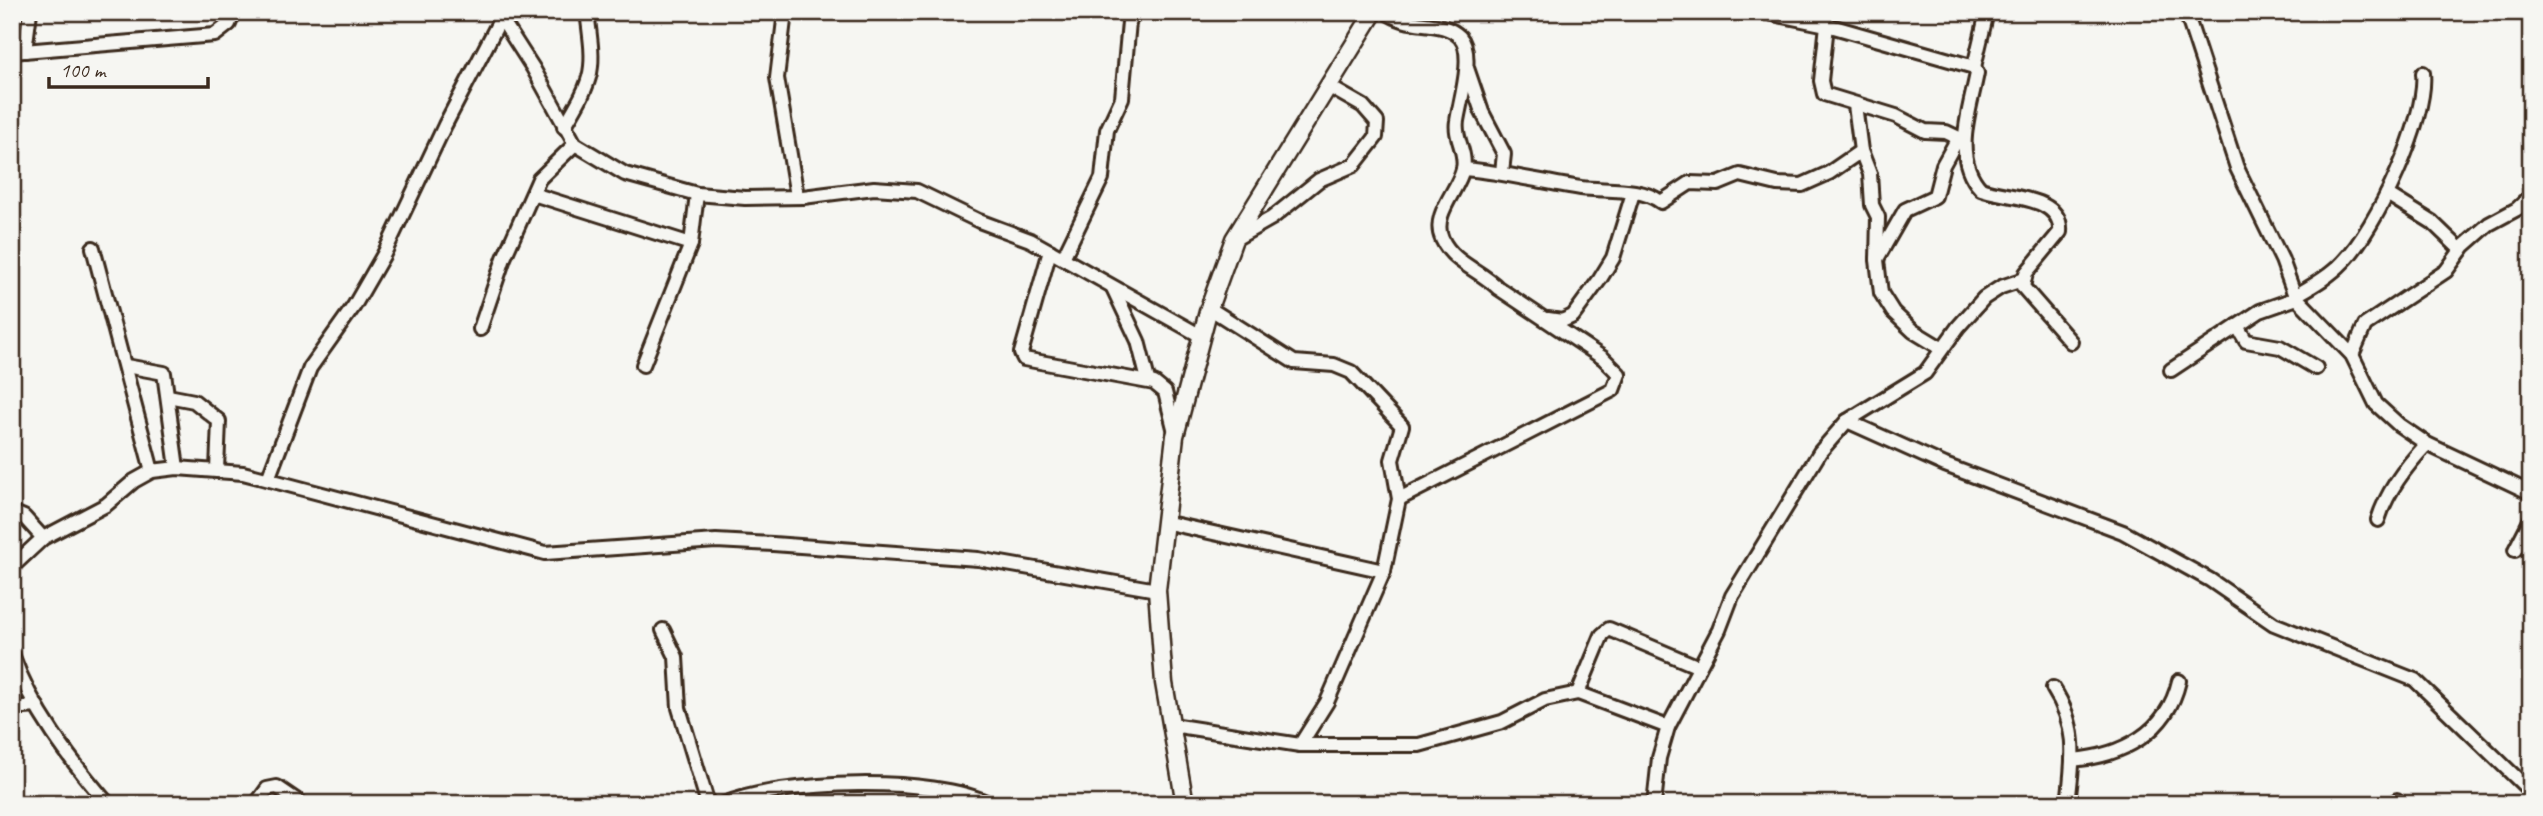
<svg xmlns="http://www.w3.org/2000/svg" width="2543" height="816" viewBox="0 0 2543 816" font-family="Caveat,sans-serif">
<style>
.lines{fill:none;stroke-linecap:round;stroke-linejoin:round}
.minor-casing{stroke:#3b2a1e;stroke-width:18}
.tertiary-casing{stroke:#3b2a1e;stroke-width:21}
.minor{stroke:#f6f6f2;stroke-width:12}
.tertiary{stroke:#f6f6f2;stroke-width:16}
</style>
<rect width="100%" height="100%" fill="#f6f6f2"/>
<filter id="ink" filterUnits="userSpaceOnUse"><feTurbulence type="fractalNoise" baseFrequency=".0143" numOctaves="2"/><feDisplacementMap in="SourceGraphic" scale="14" xChannelSelector="R" yChannelSelector="G"/><feConvolveMatrix kernelMatrix="1 2 1 2 8 2 1 2 1" color-interpolation-filters="sRGB"/></filter>
<g filter="url(#ink)">
<g class="lines">
<defs>
<g id="minor">
<polyline points="497,12 533,68 575,144 625,174 697,194 745,198 803,197 874,188 917,191 979,221 1030,240 1201,336"/>
<polyline points="785,12 777,78 797,196"/>
<path d="M 1386,12 C 1411,30 1441,18 1460,37 C 1475,53 1460,101 1457,121 C 1454,138 1467,152 1463,169 C 1458,191 1431,215 1442,239 C 1453,263 1480,270 1498,288 L 1603,358 L 1619,374 L 1613,390 L 1399,499"/>
<path d="M 1763,12 L 1827,25 L 1974,67 L 1977,73 C 1970,111 1951,157 1981,189 C 2004,198 2063,195 2060,232 L 2026,273 L 2023,287 L 2071,342"/>
<polyline points="2186,12 2237,168 2282,260 2295,296 2352,355 2376,404 2399,425 2427,444 2531,493"/>
<polyline points="1827,25 1821,81 1824,94 1896,116 1925,131 1946,132 1963,140"/>
<polyline points="25,51 30,12"/>
<polyline points="12,52 215,35 229,24 234,12"/>
<polyline points="1974,67 1987,12"/>
<polyline points="1467,68 1482,112 1504,154 1502,172"/>
<polyline points="1855,105 1861,151 1870,174 1872,205 1878,217 1877,260 1881,293 1893,312 1913,331 1941,348"/>
<path d="M 564,127 C 595,75 595,72 587,12"/>
<path d="M 1463,169 C 1503,172 1541,182 1581,188 C 1606,191 1641,187 1661,202 L 1690,183 L 1718,184 L 1740,175 L 1777,184 L 1802,185 L 1829,173 L 1861,151"/>
<polyline points="533,194 691,244"/>
<polyline points="2387,194 2432,222 2461,250"/>
<polyline points="1235,239 1272,218 1319,180 1354,165 1376,137 1377,122 1363,106 1328,86"/>
<polyline points="93,248 152,471"/>
<polyline points="1050,251 1021,353 1024,359 1154,383 1165,392 1175,432"/>
<polyline points="1063,258 1102,178 1107,130 1122,98 1129,22 1135,12"/>
<polyline points="1877,259 1905,210 1935,196 1943,165 1958,138"/>
<polyline points="1113,288 1138,341 1148,380"/>
<path d="M 2295,296 C 2312,286 2330,276 2343,262 C 2376,229 2428,118 2423,73"/>
<polyline points="1209,308 1294,362 1334,365 1351,372 1402,426 1392,460 1399,499 1384,571 1327,702 1300,745"/>
<polyline points="1548,319 1562,321 1573,316 1600,279 1613,258 1633,193"/>
<polyline points="2237,326 2246,341 2280,347 2316,368"/>
<polyline points="480,329 504,258 539,179 575,144"/>
<polyline points="2352,355 2365,325 2446,271 2464,246 2489,224 2517,209 2531,196"/>
<polyline points="643,365 691,244 697,194"/>
<polyline points="126,366 164,373 177,468"/>
<polyline points="2171,370 2260,311 2297,298"/>
<polyline points="168,396 194,401 219,421 217,469"/>
<polyline points="1847,421 1945,465 2123,532 2210,580 2274,624 2415,680 2531,792"/>
<polyline points="268,479 310,368 354,306 384,254 445,125 501,18"/>
<polyline points="12,512 24,517 43,538"/>
<path d="M 2378,520 C 2387,491 2406,466 2427,444"/>
<polyline points="1164,522 1384,571"/>
<polyline points="2515,550 2531,519"/>
<polyline points="12,567 43,538 106,505 134,481 152,471 177,468 243,473 545,553 716,541 773,544 978,559 1157,590"/>
<polyline points="663,630 676,657 679,708 708,804"/>
<path d="M 12,654 C 32,710 70,760 108,804"/>
<path d="M 2053,688 C 2079,728 2073,759 2068,804"/>
<polyline points="1578,693 1602,635 1609,629 1699,667"/>
<polyline points="12,708 37,706"/>
<polyline points="1172,725 1300,745 1419,745 1502,722 1545,700 1578,693 1668,727"/>
<path d="M 2072,760 C 2122,756 2167,733 2179,681"/>
<polyline points="2397,800 2401,804"/>
<polyline points="256,804 267,789 277,787 302,804"/>
<path d="M 724,804 C 781,780 935,775 990,804"/>
<polyline points="1654,804 1659,758 1668,727 1719,630 1732,596 1820,452 1847,421 1925,373 1958,327 1984,298 2001,287 2022,280"/>
</g>
<polyline id="tertiary" points="1185,804 1164,683 1157,590 1175,436 1209,308 1234,239 1374,12"/>
</defs>
<use href="#minor" class="minor-casing"/>
<use href="#tertiary" class="tertiary-casing"/>
<use href="#minor" class="minor"/>
<use href="#tertiary" class="tertiary"/>
</g>
</g>
<rect width="2543" height="816" fill="none" stroke="#f6f6f2" stroke-width="42"/>
<rect x="21" y="21" width="2501" height="774" fill="none" stroke="#3b2a1e" stroke-width="2.5" filter="url(#ink)"/>
<path d="M49 77v10h159v-10" fill="none" stroke="#3b2a1e" stroke-width="3.5"/>
<text x="60" y="77" font-size="21" fill="#3b2a1e" stroke="#f6f6f2" stroke-width="5" paint-order="stroke">100 m</text>
</svg>
